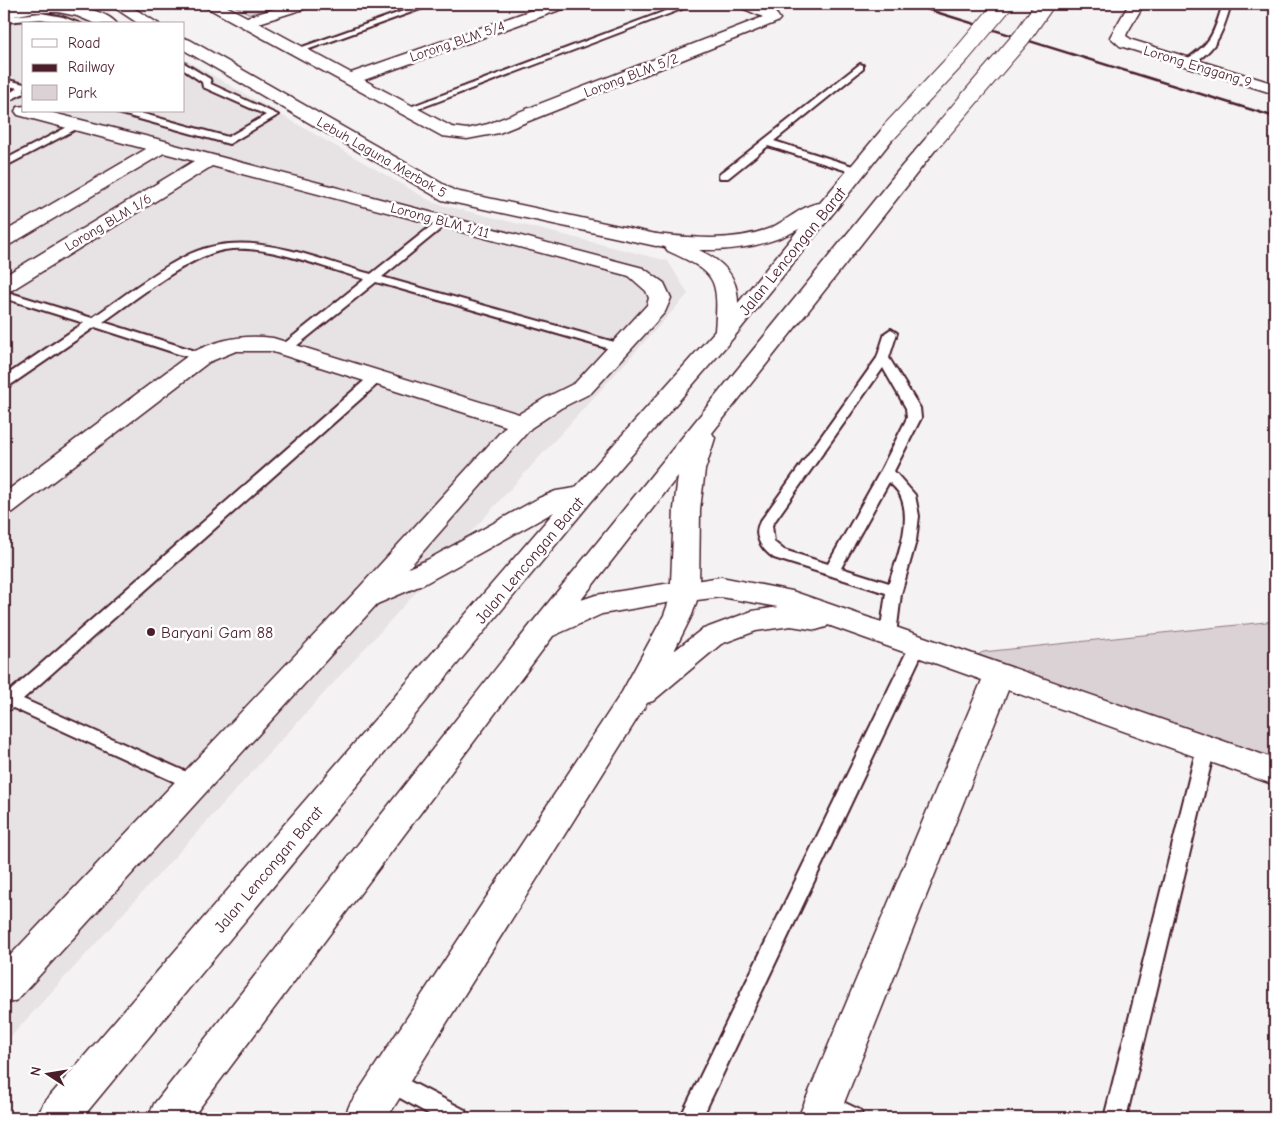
<svg xmlns="http://www.w3.org/2000/svg" width="1279" height="1122" viewBox="0 0 1279 1122" font-family="'Comic Neue',sans-serif">
<style>
.built{fill:#e7e2e3}
.green{fill:#dbd2d5;stroke:#927880}
.lines{fill:none;stroke-linecap:round;stroke-linejoin:round}
.lane-casing{stroke:#4a1f2b;stroke-width:4}
.street-casing{stroke:#4a1f2b;stroke-width:3}
.secondary-casing{stroke:#4a1f2b;stroke-width:3}
.highway-casing{stroke:#4a1f2b;stroke-width:3}
.lane{fill:#fff;fill-rule:evenodd}
.street{fill:#fff;fill-rule:evenodd}
.secondary{fill:#fff;fill-rule:evenodd}
.highway{fill:#fff;fill-rule:evenodd}
.rail{stroke:#4a1f2b;stroke-width:2.5}
.highway-bridge-casing{stroke:#4a1f2b;stroke-width:19;stroke-linecap:butt}
.highway-bridge{stroke:#fff;stroke-width:17}
.poi-dot{fill:#4a1f2b;stroke:#fff;stroke-width:2}
.labels{text-anchor:middle;stroke-width:5;stroke-linejoin:round;paint-order:stroke}
.far-street-label{font-size:14px;fill:#4a1f2b;stroke:#fff}
.street-label{font-size:16px;fill:#4a1f2b;stroke:#fff}
.poi-label{font-size:16px;fill:#4a1f2b;stroke:#fff;text-anchor:start}
</style>
<rect width="100%" height="100%" fill="#f4f2f2"/>
<filter id="ink" filterUnits="userSpaceOnUse"><feTurbulence type="fractalNoise" baseFrequency=".02" numOctaves="2"/><feDisplacementMap in="SourceGraphic" scale="10" xChannelSelector="R" yChannelSelector="G"/><feConvolveMatrix kernelMatrix="1 2 1 2 8 2 1 2 1" color-interpolation-filters="sRGB"/></filter>
<g filter="url(#ink)">
<polygon class="built" points="4,4 87,4 122,24 24,24 24,111 184,111 184,59 434,203 668,261 688,294 4,1044"/>
<g class="green">
<polygon points="231,4 286,4 250,14"/>
<polygon points="1275,621 1274,759 972,658 983,652"/>
</g>
<g class="lines">
<defs>
<g id="lane">
<polygon points="423,4 434,4 301,52 295,52 294,50"/>
<polygon points="684,4 695,4 410,112 407,113 402,110"/>
<path d="M 1223,4 L 1231,4 C 1224,27 1219,46 1198,60 C 1193,63 1190,66 1184,65 L 1184,61 C 1212,43 1213,35 1223,4 Z"/>
<polygon points="41,13 63,17 81,24 69,24 41,19 4,22 4,17"/>
<polygon points="184,63 210,79 211,84 278,115 229,144 118,113 116,111 133,111 228,137 266,115 203,87 202,82 184,70"/>
<polygon points="860,64 863,65 863,69 774,141 862,169 863,171 862,173 854,173 768,146 728,178 720,178 719,176 720,174"/>
<polygon points="4,79 24,84 24,93 4,103 4,96 18,88 4,85"/>
<polygon points="77,122 82,125 80,127 4,167 4,160"/>
<path d="M 444,218 L 448,219 L 449,221 L 448,223 L 382,277 L 625,345 L 627,348 L 625,351 L 617,351 L 376,282 L 289,352 L 281,352 L 279,349 L 281,346 L 365,279 C 322,268 267,243 224,250 C 187,257 135,300 103,322 L 205,354 L 207,357 L 205,360 L 197,360 L 95,327 L 9,386 L 4,387 L 4,377 L 84,323 L 4,298 L 4,291 L 92,318 C 120,299 154,272 184,257 C 244,225 311,258 371,274 L 440,219 Z"/>
<path d="M 891,329 L 897,333 L 889,358 L 920,408 L 921,418 L 894,471 L 915,495 L 919,516 L 916,541 L 901,594 L 896,634 L 894,638 L 888,640 L 882,638 L 880,634 L 886,593 L 774,558 C 762,550 752,535 760,522 L 877,358 L 885,333 ZM 883,368 L 906,408 L 907,418 L 880,472 L 828,564 L 784,550 L 774,542 L 772,525 ZM 889,482 C 893,486 899,491 901,497 C 912,523 897,558 889,583 L 841,568 Z"/>
<polygon points="377,373 382,374 383,377 382,380 23,699 200,778 203,783 200,788 194,790 188,788 13,708 4,712 4,691 9,692 372,374"/>
<polygon points="918,639 924,641 926,645 702,1118 680,1118 910,645 912,641"/>
<polygon points="1206,740 1212,742 1215,747 1126,1118 1104,1118 1197,747 1200,742"/>
<polygon points="390,1071 465,1110 468,1118 436,1118 382,1088 379,1081 382,1074"/>
<polygon points="824,1093 860,1110 863,1118 830,1118 816,1111 813,1104 816,1097"/>
</g>
<g id="street">
<path d="M 27,4 C 49,4 102,4 117,24 L 96,24 L 77,16 L 58,12 L 33,12 L 4,18 L 4,8 Z"/>
<path d="M 203,4 L 222,4 L 247,17 L 290,4 L 312,4 L 310,7 L 259,23 L 351,73 L 549,4 L 570,4 L 568,7 L 364,80 L 452,127 L 467,129 L 488,124 L 763,17 L 740,7 L 738,4 C 754,4 771,3 780,19 L 777,22 L 499,133 L 467,139 L 442,136 L 206,7 Z"/>
<polygon points="1129,4 1144,4 1127,33 1126,36 1132,40 1275,84 1275,94 1120,46 1110,37"/>
<path d="M 24,106 L 24,111 L 45,111 L 169,142 L 171,144 L 643,268 L 664,283 L 671,298 L 665,312 L 591,393 L 561,408 L 531,428 L 377,604 L 17,1000 L 4,1005 L 4,962 L 357,590 L 506,426 L 270,351 L 236,351 L 209,362 L 13,512 L 4,515 L 4,493 L 193,352 C 219,339 244,334 273,338 L 519,414 L 545,398 L 575,383 L 647,305 L 649,298 L 646,291 L 629,276 L 212,166 L 12,290 L 4,291 L 4,276 L 194,161 L 164,153 L 11,244 L 4,246 L 4,232 L 146,149 L 18,115 L 15,111 L 18,107 Z"/>
<path d="M 721,577 L 792,591 L 1275,759 L 1275,785 L 1008,690 L 838,1118 L 798,1118 L 982,680 L 828,625 L 826,627 L 816,630 L 791,626 L 756,631 L 721,644 L 653,701 L 647,703 L 387,1118 L 344,1118 L 350,1104 L 622,692 L 664,615 L 675,584 ZM 721,597 L 778,607 L 752,611 L 701,630 L 674,651 L 692,615 L 697,600 Z"/>
</g>
<g id="secondary">
<polygon points="109,4 127,4 159,24 139,24"/>
<polygon points="184,38 190,40 455,191 656,234 663,236 666,240 663,244 656,246 442,200 184,50"/>
</g>
<g id="highway">
<path d="M 889,127 L 895,128 L 898,132 L 895,136 L 734,337 L 591,502 L 82,1118 L 37,1118 L 43,1104 L 554,512 L 424,584 L 377,604 L 367,607 L 357,604 L 353,597 L 357,590 L 427,560 L 539,498 L 556,491 L 575,488 L 715,331 C 719,278 717,273 668,251 L 665,247 L 649,244 L 646,240 L 649,236 L 656,234 C 693,238 732,242 768,229 C 784,223 804,204 820,203 L 883,128 ZM 799,229 L 738,303 C 738,275 722,261 699,250 C 733,251 768,246 799,229 Z"/>
<path d="M 934,135 L 940,136 L 943,140 L 940,144 L 712,433 L 715,438 L 705,470 L 700,509 L 699,591 L 695,598 L 602,614 L 553,636 L 192,1118 L 148,1118 L 154,1104 L 531,624 L 902,166 L 928,136 ZM 678,476 L 674,509 L 671,583 L 596,595 L 581,600 Z"/>
</g>
</defs>
<use href="#lane" class="lane-casing"/>
<use href="#street" class="street-casing"/>
<use href="#secondary" class="secondary-casing"/>
<use href="#highway" class="highway-casing"/>
<use href="#lane" class="lane"/>
<use href="#street" class="street"/>
<use href="#secondary" class="secondary"/>
<use href="#highway" class="highway"/>
<polyline class="rail" points="910,4 1275,117"/>
<defs>
<g id="highway-bridge">
<polyline points="889,132 962,54 1004,4"/>
<polyline points="934,140 1022,37 1045,4"/>
</g>
</defs>
<use href="#highway-bridge" class="highway-bridge-casing"/>
<use href="#highway-bridge" class="highway-bridge"/>
</g>
</g>
<circle class="poi-dot" cx="151" cy="632" r="5"/>
<g class="labels">
<g class="far-street-label">
<text transform="translate(457 41) rotate(-19)" y="5">Lorong BLM 5/4</text>
<text transform="translate(1198 66) rotate(17)" y="5">Lorong Enggang 9</text>
<text transform="translate(631 75) rotate(-21)" y="5">Lorong BLM 5/2</text>
<text transform="translate(382 157) rotate(30)" y="5">Lebuh Laguna Merbok 5</text>
<text transform="translate(440 220) rotate(15)" y="5">Lorong BLM 1/11</text>
<text transform="translate(108 222) rotate(-31)" y="5">Lorong BLM 1/6</text>
</g>
<g class="street-label">
<text transform="translate(792 251) rotate(-51)" y="6">Jalan Lencongan Barat</text>
<text transform="translate(529 560) rotate(-50)" y="6">Jalan Lencongan Barat</text>
<text transform="translate(268 869) rotate(-50)" y="6">Jalan Lencongan Barat</text>
</g>
<g class="poi-label">
<text x="161" y="638">Baryani Gam 88</text>
</g>
</g>
<rect width="1279" height="1122" fill="none" stroke="#fff" stroke-width="20"/>
<rect x="10" y="10" width="1259" height="1102" fill="none" stroke="#4a1f2b" stroke-width="2" filter="url(#ink)"/>
<rect x="22" y="22" width="162" height="90" fill="#ffffff" stroke="#b7a5aa"/>
<rect x="32" y="39" width="25" height="8" fill="#ffffff" stroke="#b7a5aa"/>
<text x="68" y="48" font-size="15" fill="#4a1f2b">Road</text>
<rect x="32" y="64" width="25" height="8" fill="#4a1f2b" stroke="#b7a5aa"/>
<text x="68" y="72" font-size="15" fill="#4a1f2b">Railway</text>
<rect x="32" y="85" width="25" height="15" fill="#dbd2d5" stroke="#b7a5aa"/>
<text x="68" y="98" font-size="15" fill="#4a1f2b">Park</text>
<g transform="translate(48 1074) rotate(282)" stroke="#ffffff" stroke-width="4" paint-order="stroke">
<path d="M0-4L9 19L0 12L-9 19Z" fill="#4a1f2b"/>
<text y="-8" font-size="14" font-weight="bold" text-anchor="middle" fill="#4a1f2b">N</text>
</g>
</svg>
